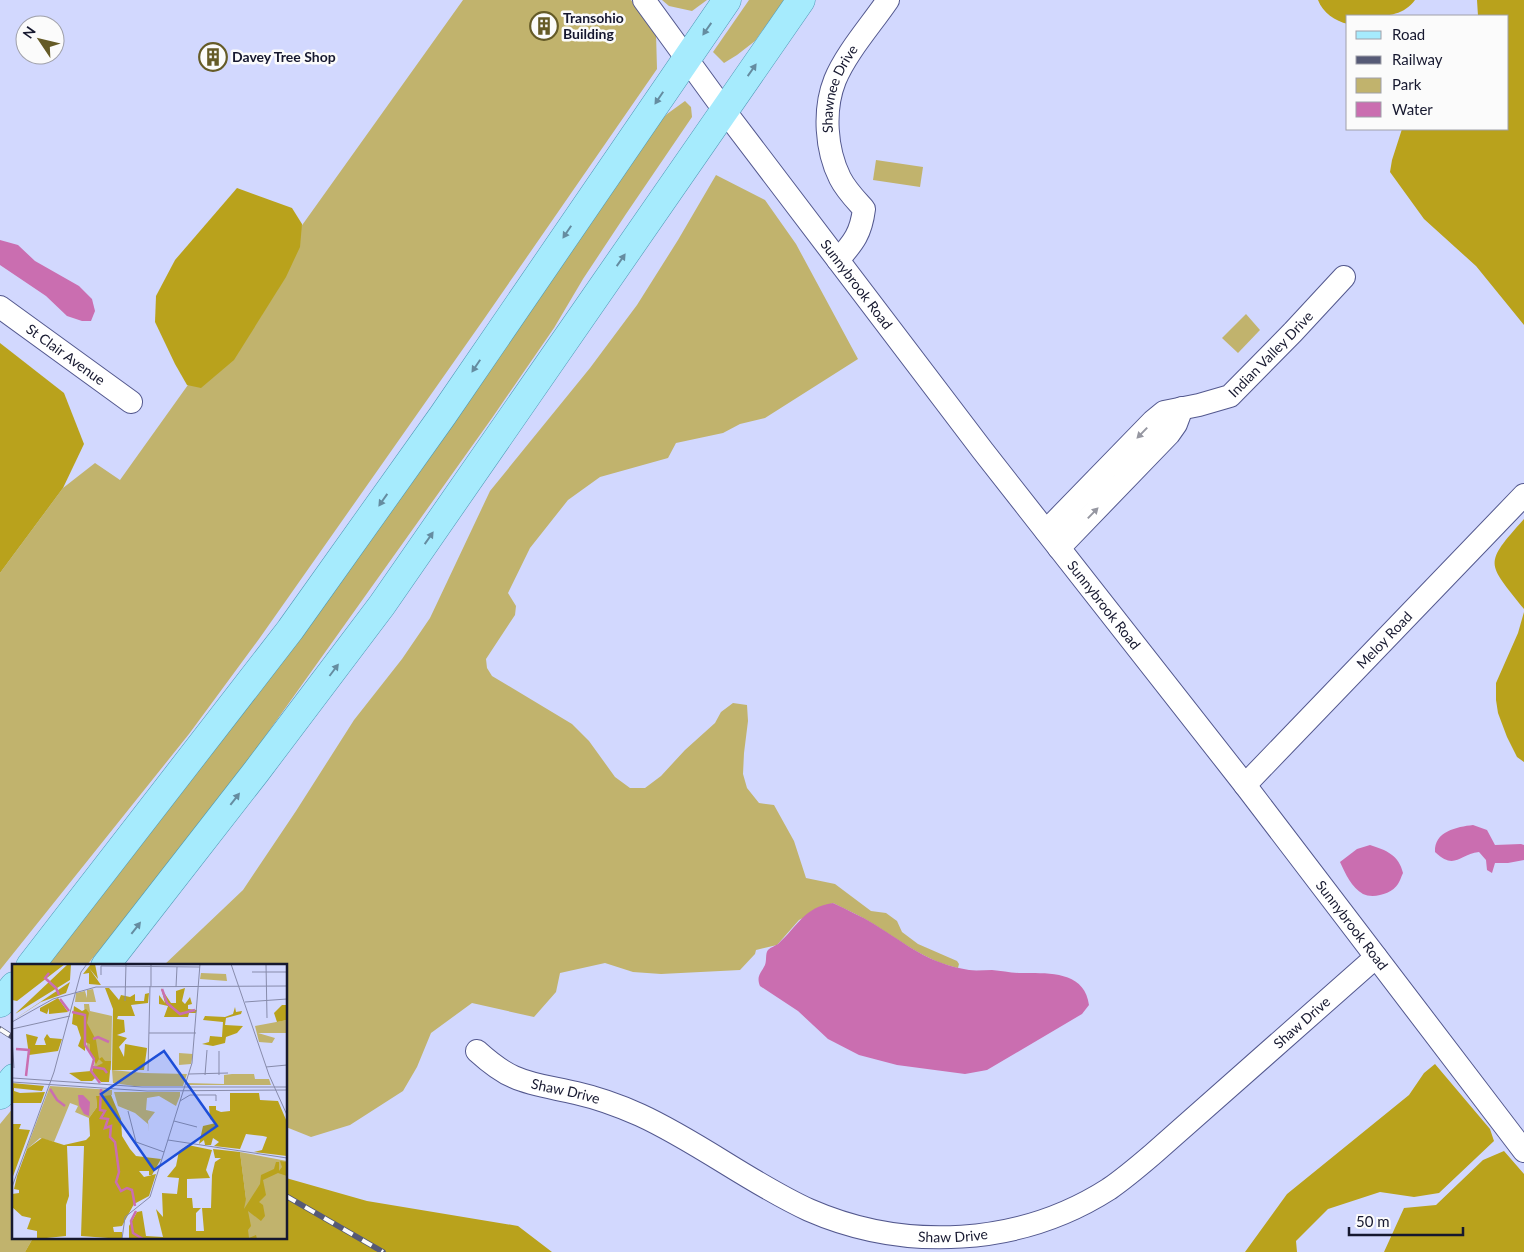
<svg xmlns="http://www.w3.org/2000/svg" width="1524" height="1252" viewBox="0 0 1524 1252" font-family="Lato,sans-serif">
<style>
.green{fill:#c1b36d}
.forest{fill:#b9a21c}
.water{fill:#ca6eb0}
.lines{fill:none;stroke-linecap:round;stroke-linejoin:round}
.minor-casing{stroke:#53588e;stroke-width:24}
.major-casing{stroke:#4d98b4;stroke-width:29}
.minor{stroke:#fff;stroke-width:22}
.major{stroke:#a6ebfd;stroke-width:28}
.rail-casing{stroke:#565a76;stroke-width:5.5}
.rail{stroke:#fbfbfb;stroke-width:4;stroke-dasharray:11;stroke-linecap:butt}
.oneway{fill:#658ca0}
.oneway2{fill:#9697a1}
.labels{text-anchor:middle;stroke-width:5;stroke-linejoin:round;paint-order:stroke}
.poi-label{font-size:14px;font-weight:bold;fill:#16182f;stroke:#fbfbfb;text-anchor:start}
.street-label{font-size:14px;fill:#16182f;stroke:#fbfbfb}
.inset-river{fill:none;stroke:#ca6eb0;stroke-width:2.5}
.inset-road{fill:none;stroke:#878bab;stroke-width:1}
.view{fill:#1d4ed8;fill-opacity:0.15;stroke:#1d4ed8;stroke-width:2.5}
.inset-edge{fill:none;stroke:#16182f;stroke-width:2.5}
</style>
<rect width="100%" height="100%" fill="#d2d8fe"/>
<g class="green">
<polygon points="463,0 631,0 656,33 657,69 484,319 259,639 189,734 0,970 0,573 63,488 95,463 120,480"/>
<polygon points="662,0 707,0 692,11 669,6"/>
<polygon points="749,0 784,0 755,41 737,55 724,63 713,52"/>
<polygon points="685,101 691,107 692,117 626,214 583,279 554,328 492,418 222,797 139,903 86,966 44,966 643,140 667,114"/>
<polygon points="876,160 923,167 920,187 873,180"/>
<path d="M 716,175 L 765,200 L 796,244 L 858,359 L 765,418 L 740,424 L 723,433 L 676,443 L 668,458 L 600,477 L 568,500 L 530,548 L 508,593 L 516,606 L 515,615 L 486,659 L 487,668 L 492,676 L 572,724 L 589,741 L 615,777 L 630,788 L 645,788 L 661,776 L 685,750 L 715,723 L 721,712 L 733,703 L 747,705 L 748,721 L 744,753 L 743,774 L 747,788 L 759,803 L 774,805 L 794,841 L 806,878 L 835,884 L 871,911 L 886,913 L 897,921 L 902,932 L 918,944 L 957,961 L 959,964 L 958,968 C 926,961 902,942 875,925 C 861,916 847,910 833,903 L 799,920 L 777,945 L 756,950 L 755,954 L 740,970 L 661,974 L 633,972 L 605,963 L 560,973 L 556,992 L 534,1017 L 472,1003 L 431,1033 L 417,1067 L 403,1091 L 350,1125 L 311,1137 L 286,1127 L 286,966 L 163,966 L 243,890 L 296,811 L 354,720 L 402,659 L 430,618 L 490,491 L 590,368 L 637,305 L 678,240 Z"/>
<polygon points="1246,314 1260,330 1238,353 1222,338"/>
<polygon points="14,1107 14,1238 33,1238 25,1252 0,1252 0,1124"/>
</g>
<g class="forest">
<path d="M 1318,0 L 1415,0 C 1400,21 1370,16 1348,16 L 1348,24 C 1335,21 1323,13 1318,0 Z"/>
<polygon points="1477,0 1524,0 1524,325 1476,266 1424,219 1390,172 1392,160 1402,129 1508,129 1508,16 1478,16"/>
<polygon points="237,188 292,208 302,224 300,247 286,277 234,360 201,388 187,385 175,364 155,322 156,296 175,260"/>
<polygon points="0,343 64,393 84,444 63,488 0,573"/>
<path d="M 1524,519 L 1524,609 C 1487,562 1483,565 1524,519 Z"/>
<polygon points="1524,612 1524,762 1517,757 1507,737 1498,713 1496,700 1496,683 1518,633"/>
<polygon points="1435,1064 1490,1129 1494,1141 1439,1193 1414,1197 1380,1192 1328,1209 1296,1241 1297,1252 1245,1252 1287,1194 1409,1095 1424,1073"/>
<polygon points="1504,1151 1524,1174 1524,1252 1384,1252 1404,1208 1436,1205 1483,1160"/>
<polygon points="286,1178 367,1201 518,1226 552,1252 25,1252 33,1238 286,1238"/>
</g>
<g class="water">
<polygon points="0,240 18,245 35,261 79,286 92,299 95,311 91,321 82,321 67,316 46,296 0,265"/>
<path d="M 1473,825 L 1487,830 L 1495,845 L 1521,844 L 1524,845 L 1524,860 L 1508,863 L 1495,863 L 1492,873 L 1487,870 L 1486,860 L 1479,852 C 1459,854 1455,871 1435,852 C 1434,831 1457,827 1473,825 Z"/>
<path d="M 1370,845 C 1386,850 1399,855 1403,873 C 1401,877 1400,881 1398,884 C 1392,894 1373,899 1363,894 C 1352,888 1345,873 1340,862 L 1357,849 Z"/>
<path d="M 833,903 C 847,910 861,916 874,924 C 908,945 927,963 969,970 C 976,971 984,970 992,970 C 1002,971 1012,973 1022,973 C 1048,973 1085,971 1089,1005 L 1082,1014 L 987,1070 L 965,1074 L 897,1065 L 859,1055 L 828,1039 L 798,1011 L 760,986 C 756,976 761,973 765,965 C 767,960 765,954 768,950 C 771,947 775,946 778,944 C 798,926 804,907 833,903 Z"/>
</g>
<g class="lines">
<defs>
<g id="minor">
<path id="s1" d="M 644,0 L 724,110 L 983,451 L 1245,785 L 1524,1151"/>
<path id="s2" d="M 838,260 C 854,242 861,233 864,209 C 855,199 846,190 840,178 C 826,150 823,110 835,80 C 846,53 871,25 888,0"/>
<path id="s3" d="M 0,307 L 131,402"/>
<path id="s4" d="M 1046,531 L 1153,421 L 1164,412 L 1199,405 L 1230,396 L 1293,332 L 1344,277"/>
<polyline points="1059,548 1169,434 1176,424 1182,408"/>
<path id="s5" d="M 1245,785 L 1524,495"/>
<path id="s6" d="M 477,1051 C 488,1061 500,1071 514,1077 C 534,1086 556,1088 576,1093 C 598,1098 620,1106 640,1115 C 699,1142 750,1183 809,1210 C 905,1252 1020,1246 1109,1189 C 1125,1178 1139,1166 1153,1154 L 1376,957"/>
</g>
<g id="major">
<polyline points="30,966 290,630 443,415 727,0"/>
<polyline points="105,966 256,772 382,605 801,0"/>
<polyline points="0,1003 14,986"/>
<polyline points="0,1095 14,1078"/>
</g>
</defs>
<use href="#minor" class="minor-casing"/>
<use href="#major" class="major-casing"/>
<use href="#minor" class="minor"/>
<use href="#major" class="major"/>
<defs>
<g id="rail">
<polyline points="0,1029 14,1038"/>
<polyline points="286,1196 383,1252"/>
</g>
</defs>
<use href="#rail" class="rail-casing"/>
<use href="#rail" class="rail"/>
</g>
<defs><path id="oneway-solid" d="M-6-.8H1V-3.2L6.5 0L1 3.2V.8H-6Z" transform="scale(1.25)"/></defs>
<g class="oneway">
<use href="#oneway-solid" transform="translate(707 29) rotate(125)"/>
<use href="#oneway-solid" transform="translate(752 70) rotate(-55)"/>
<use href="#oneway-solid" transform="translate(659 98) rotate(124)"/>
<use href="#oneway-solid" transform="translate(567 232) rotate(124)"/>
<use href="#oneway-solid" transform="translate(621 260) rotate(-55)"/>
<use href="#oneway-solid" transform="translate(476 366) rotate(124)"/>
<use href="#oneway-solid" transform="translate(383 500) rotate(125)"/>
<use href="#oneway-solid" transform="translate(429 538) rotate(-55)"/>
<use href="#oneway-solid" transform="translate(334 670) rotate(-53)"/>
<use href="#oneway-solid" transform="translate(235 799) rotate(-52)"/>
<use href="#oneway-solid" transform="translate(136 928) rotate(-52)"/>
</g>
<g class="oneway2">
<use href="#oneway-solid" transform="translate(1142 433) rotate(134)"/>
<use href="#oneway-solid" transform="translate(1093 513) rotate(-46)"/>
</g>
<defs>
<symbol id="building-ring" viewBox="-11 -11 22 22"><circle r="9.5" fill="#fbfbfb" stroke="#655b27" stroke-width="1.5"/><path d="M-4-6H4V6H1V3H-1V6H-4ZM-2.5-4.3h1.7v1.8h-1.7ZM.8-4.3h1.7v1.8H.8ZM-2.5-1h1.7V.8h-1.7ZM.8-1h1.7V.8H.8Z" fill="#655b27"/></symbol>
</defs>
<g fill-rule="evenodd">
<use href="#building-ring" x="528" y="10" width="32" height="32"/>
<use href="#building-ring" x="197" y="41" width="32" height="32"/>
</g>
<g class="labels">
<g class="poi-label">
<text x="563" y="23">Transohio<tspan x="563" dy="16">Building</tspan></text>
<text x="232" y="62">Davey Tree Shop</text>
</g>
<g class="street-label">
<text dy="5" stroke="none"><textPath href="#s2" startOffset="191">Shawnee Drive</textPath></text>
<text dy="5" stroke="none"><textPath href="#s1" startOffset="355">Sunnybrook Road</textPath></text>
<text dy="5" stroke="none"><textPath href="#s4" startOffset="294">Indian Valley Drive</textPath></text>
<text dy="5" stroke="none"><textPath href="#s3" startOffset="81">St Clair Avenue</textPath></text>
<text dy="5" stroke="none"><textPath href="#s1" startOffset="760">Sunnybrook Road</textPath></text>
<text dy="5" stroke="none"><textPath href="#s5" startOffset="201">Meloy Road</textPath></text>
<text dy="5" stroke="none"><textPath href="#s1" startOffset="1165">Sunnybrook Road</textPath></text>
<text dy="5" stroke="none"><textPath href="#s6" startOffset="939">Shaw Drive</textPath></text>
<text dy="5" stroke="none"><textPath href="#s6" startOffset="99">Shaw Drive</textPath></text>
<text dy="5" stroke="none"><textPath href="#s6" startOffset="519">Shaw Drive</textPath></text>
</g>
</g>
<g transform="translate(12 964)">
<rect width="275" height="275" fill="#d2d8fe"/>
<path d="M 189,9 L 214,10 L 215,17 L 188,15 ZM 81,25 L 84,38 L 63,38 L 64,29 L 73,27 L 75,34 L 75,26 ZM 72,40 L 77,40 L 78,47 L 100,52 L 99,106 L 82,103 L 83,95 L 75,83 ZM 275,56 L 275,69 L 246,69 L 263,74 L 260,79 L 247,78 L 243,62 ZM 167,89 L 181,90 L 179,100 L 167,101 ZM 100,106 L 132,109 L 175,110 L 171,122 L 122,122 L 101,119 ZM 220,110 L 242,110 L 243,115 L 257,115 L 259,121 L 175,121 L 175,119 L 212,120 L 212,111 ZM 38,122 L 100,126 L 100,131 L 84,132 L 85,143 L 77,154 L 63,148 L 66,142 L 58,139 L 42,178 L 28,174 L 14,186 ZM 102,128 L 168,128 L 168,132 L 164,142 L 147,132 L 135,134 L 134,146 L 143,148 L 136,157 L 137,168 L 136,160 L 123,149 L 106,142 ZM 228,188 L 275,197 L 275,275 L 200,275 L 234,235 Z" fill="#c1b36d"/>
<path d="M 0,0 L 36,1 L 53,0 L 5,37 L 0,36 ZM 56,0 L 59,0 L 58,16 L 3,50 ZM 79,0 L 83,0 L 86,15 L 77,4 L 89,21 L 77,20 L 77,9 L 71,10 ZM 58,18 L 54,29 L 29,38 L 0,57 ZM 93,24 L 97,24 L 107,36 L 109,31 L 118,33 L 123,30 L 123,37 L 132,37 L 133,30 L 137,29 L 136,39 L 119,41 L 123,52 L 106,52 L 105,55 L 112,56 L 113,68 L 105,71 L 115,74 L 107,83 L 112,93 L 113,80 L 135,84 L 132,106 L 100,106 L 101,45 ZM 149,24 L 159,39 L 164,39 L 164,27 L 173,24 L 170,37 L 173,40 L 178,33 L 180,40 L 176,41 L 176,45 L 185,46 L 184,49 L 177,49 L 176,53 L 152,53 L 156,42 L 147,40 L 147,31 L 153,39 ZM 46,34 L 56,48 L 37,50 L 37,44 L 35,50 L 28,47 L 28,44 ZM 270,41 L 275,41 L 275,56 L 265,58 L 262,49 ZM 62,42 L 70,47 L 74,45 L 77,49 L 75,59 L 84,76 L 87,95 L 90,93 L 93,97 L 99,97 L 97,118 L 89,118 L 80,108 L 81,104 L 91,99 L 87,95 L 84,100 L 78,89 L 78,80 L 73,78 L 73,87 L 66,82 L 69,74 L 65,62 L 60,60 ZM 223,43 L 224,48 L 230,47 L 229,50 L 214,54 L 213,61 L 231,62 L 225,69 L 214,73 L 213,79 L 201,82 L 190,80 L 197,78 L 198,72 L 210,73 L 211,58 L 191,56 L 193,52 L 213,53 L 221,50 ZM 14,70 L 26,73 L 23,81 L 34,81 L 32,75 L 35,70 L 38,74 L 50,75 L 46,87 L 17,91 ZM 79,107 L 85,112 L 80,117 L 69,117 L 57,109 ZM 0,119 L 32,122 L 30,127 L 2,124 L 2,127 L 8,129 L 33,128 L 29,139 L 0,139 ZM 218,129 L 247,129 L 248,136 L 266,137 L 275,158 L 275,192 L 242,188 L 250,186 L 255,173 L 251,172 L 234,170 L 228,185 L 202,182 L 207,178 L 201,174 L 199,181 L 193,181 L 192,176 L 187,180 L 191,162 L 204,159 L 198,155 L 197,142 L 204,142 L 204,146 L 209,148 L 218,147 ZM 99,131 L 109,155 L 110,172 L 118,185 L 124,192 L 149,195 L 140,211 L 137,211 L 137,207 L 127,207 L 132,213 L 144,210 L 137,232 L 122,240 L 110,262 L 101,263 L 102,268 L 110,268 L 110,275 L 69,272 L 72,182 L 55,182 L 57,232 L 54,241 L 54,272 L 25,275 L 25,267 L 15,265 L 19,254 L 10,252 L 0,243 L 0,230 L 7,229 L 7,226 L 2,225 L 5,212 L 15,185 L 30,174 L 52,181 L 74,176 L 78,172 L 77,154 L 85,143 L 84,132 ZM 0,160 L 9,160 L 7,165 L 18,166 L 0,215 ZM 176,181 L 200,186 L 194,206 L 198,214 L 175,215 L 175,234 L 180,234 L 181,244 L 189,244 L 184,249 L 184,267 L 192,267 L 190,244 L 199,244 L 200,211 L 203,198 L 209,194 L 203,194 L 201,185 L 228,188 L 234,235 L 232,245 L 248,220 L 249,211 L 262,205 L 264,198 L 267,198 L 267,207 L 270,203 L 268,197 L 275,198 L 275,212 L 266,209 L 251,216 L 254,231 L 247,238 L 251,241 L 253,252 L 249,257 L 236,247 L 239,262 L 236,266 L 237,274 L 244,271 L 245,275 L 117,275 L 117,262 L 125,248 L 130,247 L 134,272 L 151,273 L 144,245 L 151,253 L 150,229 L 165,230 L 167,214 L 155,213 L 164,202 L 167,187 Z" fill="#b9a21c"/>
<path d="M 66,131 L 71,131 L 78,138 L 77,152 L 72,150 L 67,141 Z" fill="#ca6eb0"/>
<path class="inset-river" d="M 37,9 L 33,14 L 44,24 L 47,31M 150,25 L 155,39 L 168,50 L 183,46M 48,35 L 57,47M 60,48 L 73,51 L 73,81 L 82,95 L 79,107 L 88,119M 81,75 L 86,73 L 97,78M 4,85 L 17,86 L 14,112M 81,103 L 92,105 L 95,109M 38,125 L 45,136 L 53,142M 89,125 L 88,146 L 93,147 L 89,154 L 96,155 L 93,164 L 99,162 L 98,173 L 103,178 L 107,208 L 104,218 L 109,227 L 115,224 L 120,226 L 123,242M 124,247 L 119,257 L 121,269 L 131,275"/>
<path class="inset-road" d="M 219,0 L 257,111 L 275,151M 254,0 L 255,54M 240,8 L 275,8M 89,11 L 89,2 L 188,3M 139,22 L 139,0M 164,23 L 165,3M 113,37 L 114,0M 233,38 L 275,35M 0,58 L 41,35 L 84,23 L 275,22M 0,65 L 58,52M 137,69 L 184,69M 0,75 L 2,104M 254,103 L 275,101M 136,107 L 138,22M 177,110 L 216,109M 193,111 L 195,86M 207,111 L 207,87M 1,114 L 130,123 L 275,123M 0,118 L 135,127 L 275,126M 168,137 L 178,131 L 204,131 L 204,137M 116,147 L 124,178 L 152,188M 162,157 L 185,163M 156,176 L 275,194M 0,223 L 42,108 L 69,8 L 75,0M 110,275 L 113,253 L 138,233 L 180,99 L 188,0"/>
<path class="view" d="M 152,87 L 205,162 L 142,206 L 89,130 Z"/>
<rect width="275" height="275" class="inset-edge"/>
</g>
<rect x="1346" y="15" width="162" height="115" fill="#fbfbfb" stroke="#9fa0a9"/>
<rect x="1356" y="31" width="25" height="8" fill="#a6ebfd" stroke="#9fa0a9"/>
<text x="1392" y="40" font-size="15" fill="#16182f">Road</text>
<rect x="1356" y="56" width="25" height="8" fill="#565a76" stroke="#9fa0a9"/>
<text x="1392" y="65" font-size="15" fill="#16182f">Railway</text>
<rect x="1356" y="78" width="25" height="15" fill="#c1b36d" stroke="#9fa0a9"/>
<text x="1392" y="90" font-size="15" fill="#16182f">Park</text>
<rect x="1356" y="102" width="25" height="15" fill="#ca6eb0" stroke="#9fa0a9"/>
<text x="1392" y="115" font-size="15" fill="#16182f">Water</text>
<g transform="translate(40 40) rotate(305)"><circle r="24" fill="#fbfbfb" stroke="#9fa0a9"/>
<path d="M0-4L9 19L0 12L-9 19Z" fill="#655b27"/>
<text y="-8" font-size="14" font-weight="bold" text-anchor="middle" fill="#16182f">N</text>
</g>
<path d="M1349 1227v8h114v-8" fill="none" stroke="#16182f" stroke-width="2.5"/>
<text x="1356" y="1227" font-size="15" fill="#16182f" stroke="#fbfbfb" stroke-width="4" paint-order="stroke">50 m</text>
</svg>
